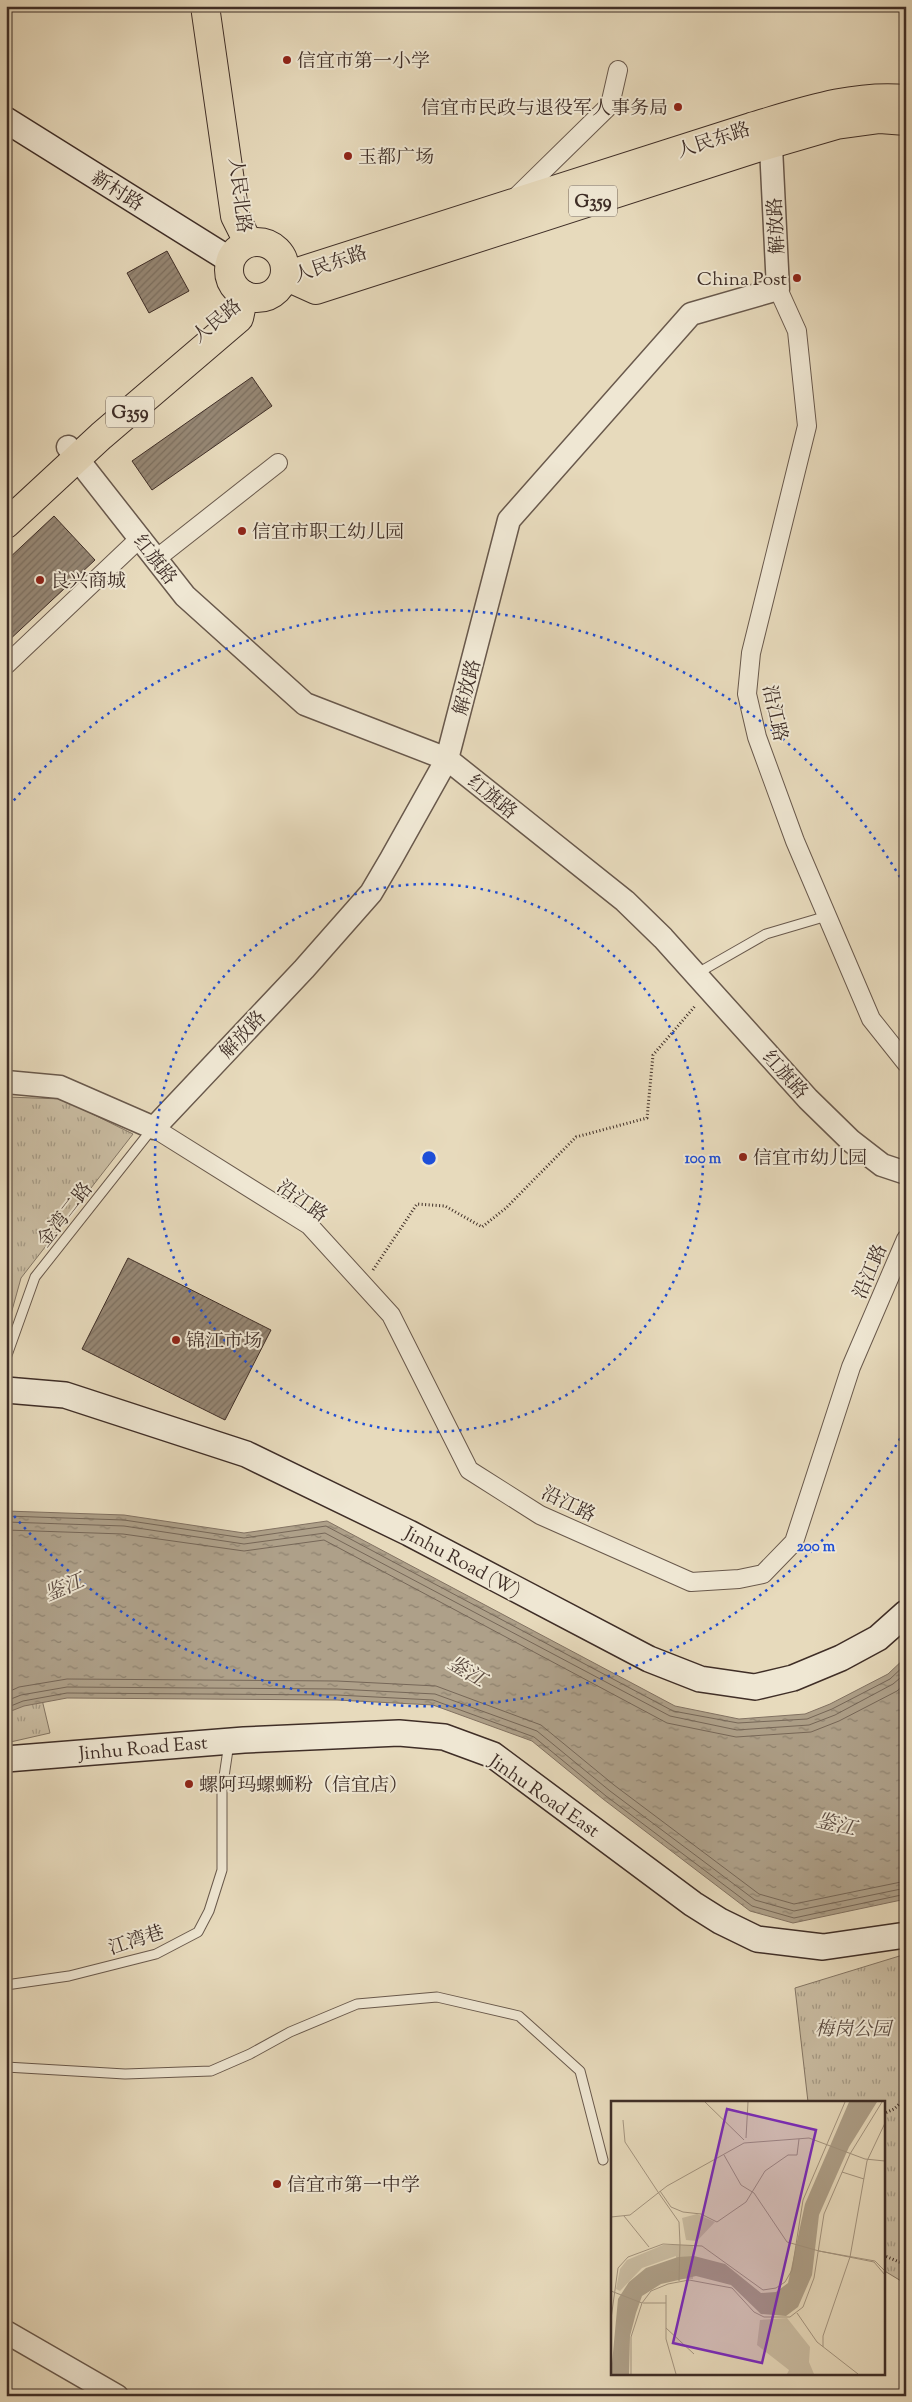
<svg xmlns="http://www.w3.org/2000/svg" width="912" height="2402" viewBox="0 0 912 2402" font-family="'Sorts Mill Goudy','Noto Serif SC',serif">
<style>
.park{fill:url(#park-tufts);stroke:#847665}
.water{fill:url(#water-ripples);stroke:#827262}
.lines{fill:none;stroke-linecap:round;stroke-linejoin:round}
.shore{stroke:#766758;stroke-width:1}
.building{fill:url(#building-hatch);stroke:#3f2e27}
.service-casing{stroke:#69594c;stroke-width:11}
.minor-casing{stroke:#69594c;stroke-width:20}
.tertiary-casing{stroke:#69594c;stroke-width:25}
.secondary-casing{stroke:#3f2e27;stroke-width:28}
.primary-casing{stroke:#3f2e27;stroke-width:30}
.trunk-casing{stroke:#3f2e27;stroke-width:30}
.path{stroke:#3f2e27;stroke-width:3;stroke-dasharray:1 2.5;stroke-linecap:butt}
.service{stroke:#efe7d3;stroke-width:9}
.minor{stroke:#efe7d3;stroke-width:18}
.tertiary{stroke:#efe7d3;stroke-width:22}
.secondary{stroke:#efe7d3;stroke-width:25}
.primary{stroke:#e7dabc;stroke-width:28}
.trunk{stroke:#e7dabc;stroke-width:28}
.ring{fill:none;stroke:#1d4ed8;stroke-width:2.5;stroke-dasharray:2.5 5}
.poi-dot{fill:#8f2418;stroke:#efe7d3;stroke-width:2}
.labels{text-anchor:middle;stroke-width:4;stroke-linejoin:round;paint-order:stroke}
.shield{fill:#efe7d3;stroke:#74665b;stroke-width:1}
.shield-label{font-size:18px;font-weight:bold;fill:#3f2e27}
.poi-label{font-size:19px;fill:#3f2e27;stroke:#efe7d3;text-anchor:start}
.street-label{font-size:19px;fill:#3f2e27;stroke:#efe7d3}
.park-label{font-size:19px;font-style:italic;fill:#5b4b40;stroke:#efe7d3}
.water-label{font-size:20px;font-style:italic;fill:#5b4a40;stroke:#efe7d3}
.inset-road{fill:none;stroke:#a49580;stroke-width:1}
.view{fill:#7b2cbf;fill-opacity:0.15;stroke:#7b2cbf;stroke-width:2.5}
.inset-edge{fill:none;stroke:#3f2e27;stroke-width:2.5}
.centre{fill:#1d4ed8;stroke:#efe7d3;stroke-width:2.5}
.ring-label{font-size:15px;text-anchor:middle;font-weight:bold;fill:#1d4ed8;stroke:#efe7d3;stroke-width:4;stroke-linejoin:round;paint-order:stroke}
</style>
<defs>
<pattern id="park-tufts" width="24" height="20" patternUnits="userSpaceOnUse" patternTransform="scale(1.25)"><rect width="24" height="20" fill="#cabda3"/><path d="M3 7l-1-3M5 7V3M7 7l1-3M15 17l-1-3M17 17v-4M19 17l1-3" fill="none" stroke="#a59a85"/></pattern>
<pattern id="water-ripples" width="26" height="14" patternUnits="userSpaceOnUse" patternTransform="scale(1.25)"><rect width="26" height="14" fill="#aea089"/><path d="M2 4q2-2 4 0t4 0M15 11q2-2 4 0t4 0" fill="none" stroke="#8f8370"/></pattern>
<pattern id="building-hatch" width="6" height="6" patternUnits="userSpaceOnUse" patternTransform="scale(1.25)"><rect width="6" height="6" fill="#968774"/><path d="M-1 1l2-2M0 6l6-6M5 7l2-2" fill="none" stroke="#7c6f5f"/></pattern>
</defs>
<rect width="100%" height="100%" fill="#e7dabc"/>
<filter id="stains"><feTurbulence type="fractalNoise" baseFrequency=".004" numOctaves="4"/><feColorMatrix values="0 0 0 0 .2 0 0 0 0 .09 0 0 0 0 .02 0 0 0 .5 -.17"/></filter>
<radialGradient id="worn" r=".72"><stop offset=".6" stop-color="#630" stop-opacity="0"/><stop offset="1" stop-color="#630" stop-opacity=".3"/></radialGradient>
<g class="park">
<polygon points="6,1097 62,1099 133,1134 21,1278 6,1332"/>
<polygon points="6,1549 50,1733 6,1743"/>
<polygon points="906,1954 906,2284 883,2270 883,2102 808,2102 795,1988"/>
</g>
<polygon class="water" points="6,1511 124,1515 244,1533 327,1521 675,1706 739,1719 805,1714 830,1704 888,1674 906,1657 906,1899 793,1923 750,1911 603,1799 532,1741 433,1705 337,1700 67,1698 24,1706 6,1713"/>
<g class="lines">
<g class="shore">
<polyline points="6,1516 124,1520 244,1538 326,1526 673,1711 738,1723 807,1719 832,1709 890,1679 906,1664"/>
<polyline points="6,1522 124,1526 244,1544 325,1533 670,1716 737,1730 809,1725 835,1715 893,1684 906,1673"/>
<polyline points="6,1530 123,1534 244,1551 324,1540 667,1723 736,1737 811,1732 839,1721 897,1691 906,1683"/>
<polyline points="6,1693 19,1687 67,1679 337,1681 436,1686 541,1725 614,1785 759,1894 794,1904 906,1881"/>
<polyline points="6,1701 21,1695 67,1687 337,1689 435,1694 537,1731 610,1791 755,1900 794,1911 906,1888"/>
<polyline points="6,1708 23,1701 67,1693 337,1695 433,1700 534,1737 606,1796 752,1906 794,1918 906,1894"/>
</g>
</g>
<g class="building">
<polygon points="167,251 189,291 149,313 127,273"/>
<polygon points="252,377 272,406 152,490 132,461"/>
<polygon points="54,516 95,560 6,643 6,561"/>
<polygon points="128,1258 271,1330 225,1420 82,1349"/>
</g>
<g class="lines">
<defs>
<g id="service">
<polyline points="696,974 766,934 827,916"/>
<polyline points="6,1358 35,1277 152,1129"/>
<polyline points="6,1985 69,1976 156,1954 198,1932 209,1911 222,1870 222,1790 229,1743"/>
<polyline points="6,2067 125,2074 211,2071 250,2054 290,2032 357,2004 437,1997 519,2016 580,2071 603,2160"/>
</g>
<g id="minor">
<polyline points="514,199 610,105 618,70"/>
<polyline points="778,289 797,331 807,426 751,653 747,694 757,737 795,841 871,1019 906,1063"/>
<polyline points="156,559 278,463"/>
<polyline points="6,665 140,538"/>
<polyline points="154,1128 309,1225 391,1315 469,1470 540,1515 691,1582 739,1579 763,1574 794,1542 851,1367 906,1239"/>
</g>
<g id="tertiary">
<polyline points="68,447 185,596 305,704 447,759 625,901 663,938 808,1099 851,1141 882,1165 906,1173"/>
<polyline points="6,1082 60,1087 154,1128 304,969 371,893 391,859 447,759 509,520 691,314 778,289 770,127"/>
<polyline points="6,2332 117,2396"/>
</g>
<g id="secondary">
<polyline points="6,120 230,260"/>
<polyline points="6,1390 65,1395 246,1454 409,1533 649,1659 700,1679 755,1687 793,1678 841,1658 878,1638 906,1613"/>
<polyline points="6,1759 244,1740 399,1733 444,1737 493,1755 693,1904 720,1921 757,1939 823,1947 906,1935"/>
</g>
<polyline id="primary" points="205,6 235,216 248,242"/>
<g id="trunk">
<circle cx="257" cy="270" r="28"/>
<polyline points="285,276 316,290 757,148 836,125 880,119 906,121"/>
<path d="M 285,276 L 751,127 C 802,112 852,94 906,99"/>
<polyline points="6,524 101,436 239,318 244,295"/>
</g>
</defs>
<use href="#service" class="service-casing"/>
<use href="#minor" class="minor-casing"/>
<use href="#tertiary" class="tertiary-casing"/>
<use href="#secondary" class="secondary-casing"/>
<use href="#primary" class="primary-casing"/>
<use href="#trunk" class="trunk-casing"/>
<g class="path">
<polyline points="373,1270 417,1204 445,1206 482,1227 506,1208 576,1137 647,1118 653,1055 696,1005"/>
<polyline points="883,2114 894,2109 906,2098"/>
<polyline points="883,2255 906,2265"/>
</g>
<use href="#service" class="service"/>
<use href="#minor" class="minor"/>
<use href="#tertiary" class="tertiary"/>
<use href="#secondary" class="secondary"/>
<use href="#primary" class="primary"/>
<use href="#trunk" class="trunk"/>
</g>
<g class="ring">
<circle cx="429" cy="1158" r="274"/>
<path d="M904 1432A548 548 0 0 1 9 1510M9 806A548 548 0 0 1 904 884"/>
</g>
<g class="poi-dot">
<circle cx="287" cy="60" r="5"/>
<circle cx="678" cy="107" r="5"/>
<circle cx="348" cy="156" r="5"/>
<circle cx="797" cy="278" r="5"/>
<circle cx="242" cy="531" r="5"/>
<circle cx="40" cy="580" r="5"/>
<circle cx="743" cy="1157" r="5"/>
<circle cx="176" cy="1340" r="5"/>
<circle cx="189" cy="1784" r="5"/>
<circle cx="277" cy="2184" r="5"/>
</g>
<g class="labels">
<g class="shield">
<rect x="569" y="185.5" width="48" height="31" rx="4"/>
<rect x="106" y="396.5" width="48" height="31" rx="4"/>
</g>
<g class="shield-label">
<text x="593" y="207">G359</text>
<text x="130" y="418">G359</text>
</g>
<g class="poi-label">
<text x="297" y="67">信宜市第一小学</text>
<text x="668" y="114" text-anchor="end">信宜市民政与退役军人事务局</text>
<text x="358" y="163">玉都广场</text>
<text x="787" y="285" text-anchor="end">China Post</text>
<text x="252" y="538">信宜市职工幼儿园</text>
<text x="50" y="587">良兴商城</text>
<text x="753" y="1164">信宜市幼儿园</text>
<text x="186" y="1347">锦江市场</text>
<text x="199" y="1791">螺阿玛螺蛳粉（信宜店）</text>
<text x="287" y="2191">信宜市第一中学</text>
</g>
<g class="street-label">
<text transform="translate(713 139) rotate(-18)" y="7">人民东路</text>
<text transform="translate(118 190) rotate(32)" y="7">新村路</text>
<text transform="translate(241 195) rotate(83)" y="7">人民北路</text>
<text transform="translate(775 226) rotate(-93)" y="7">解放路</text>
<text transform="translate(330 263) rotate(-19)" y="7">人民东路</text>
<text transform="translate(216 320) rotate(-39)" y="7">人民路</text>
<text transform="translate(156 559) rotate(52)" y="7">红旗路</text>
<text transform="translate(466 687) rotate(-75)" y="7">解放路</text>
<text transform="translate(776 713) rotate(78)" y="7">沿江路</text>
<text transform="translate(493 796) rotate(39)" y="7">红旗路</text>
<text transform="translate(242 1034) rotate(-47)" y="7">解放路</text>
<text transform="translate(786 1074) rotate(48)" y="7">红旗路</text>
<text transform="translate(303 1200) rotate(36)" y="7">沿江路</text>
<text transform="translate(64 1214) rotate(-52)" y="7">金湾二路</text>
<text transform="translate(869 1271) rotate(-67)" y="7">沿江路</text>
<text transform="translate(569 1503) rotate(26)" y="7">沿江路</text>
<text transform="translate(463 1561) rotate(28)" y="7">Jinhu Road (W)</text>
<text transform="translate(143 1747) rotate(-5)" y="7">Jinhu Road East</text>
<text transform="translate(545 1795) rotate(35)" y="7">Jinhu Road East</text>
<text transform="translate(136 1939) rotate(-18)" y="7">江湾巷</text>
</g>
<g class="park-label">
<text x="853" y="2035">梅岗公园</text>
</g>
<g class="water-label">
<text transform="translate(64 1587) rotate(-23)" y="7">鉴江</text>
<text transform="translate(467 1671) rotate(31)" y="7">鉴江</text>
<text transform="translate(836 1824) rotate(13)" y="7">鉴江</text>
</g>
</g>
<g transform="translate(611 2101)">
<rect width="274" height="274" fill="#e7dabc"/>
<path d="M 86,113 L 104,121 L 86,140 L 75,139 L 71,117 ZM 52,144 L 82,144 L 82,178 L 65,178 L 65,155 L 31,167 L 9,190 L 5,188 L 9,168 L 16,159 ZM 176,217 L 199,246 L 198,261 L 203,273 L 176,273 L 178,269 L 146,244 L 149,219 Z" fill="#cabda3"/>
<path d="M 238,1 L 266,1 L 238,46 L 208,114 L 201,174 L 187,206 L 175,215 L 150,213 L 120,184 L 85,175 L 50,183 L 31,195 L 25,212 L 19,235 L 18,273 L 0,273 L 7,198 L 18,181 L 35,167 L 67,156 L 83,155 L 114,163 L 150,192 L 165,191 L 177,182 L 194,103 Z" fill="#aea089"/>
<path class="inset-road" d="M 94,1 L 133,39M 12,19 L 14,41 L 47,91M 135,37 L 137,1M 113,54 L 130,84 L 143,92 L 176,141 L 208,150M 231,71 L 253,78M 49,90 L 60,106 L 72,111 L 90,113 L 106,121 L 135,101 L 154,70 L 177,54 L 186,54 L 188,38M 47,91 L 68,121 L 69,142M 13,115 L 38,146M 0,116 L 19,114 L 56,85 L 133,42 L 198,37 L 254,58 L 274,60M 274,170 L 264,160 L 208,150 L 263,161 L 274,174M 68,180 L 69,142M 0,190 L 31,202M 55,194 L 55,238 L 65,273M 32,202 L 55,202M 186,212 L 206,241 L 247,273M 0,218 L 7,167 L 17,156 L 52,143 L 91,145 L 152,189 L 165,187 L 174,181 L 181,169 L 192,99 L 234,1M 55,227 L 83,253M 212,246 L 212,235 L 239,156 L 256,60 L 274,22M 20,273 L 20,236 L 31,202 L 40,190 L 57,183 L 78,179 L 121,187 L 143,211 L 153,216 L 179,216 L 192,206 L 203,177 L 213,113 L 239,53 L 271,1"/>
<path class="view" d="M 116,8 L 205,29 L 151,262 L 62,242 Z"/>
<rect width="274" height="274" class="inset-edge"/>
</g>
<circle cx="429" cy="1158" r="8" class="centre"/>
<g class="ring-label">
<text x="703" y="1163">100 m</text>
<text x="816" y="1551">200 m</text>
</g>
<rect width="912" height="2402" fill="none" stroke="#e7dabc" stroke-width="25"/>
<rect x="8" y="8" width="897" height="2387" fill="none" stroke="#3f2e27" stroke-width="2.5"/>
<rect x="12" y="12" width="887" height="2377" fill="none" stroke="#3f2e27"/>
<rect width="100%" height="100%" filter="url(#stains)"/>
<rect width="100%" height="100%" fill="url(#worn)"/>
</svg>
